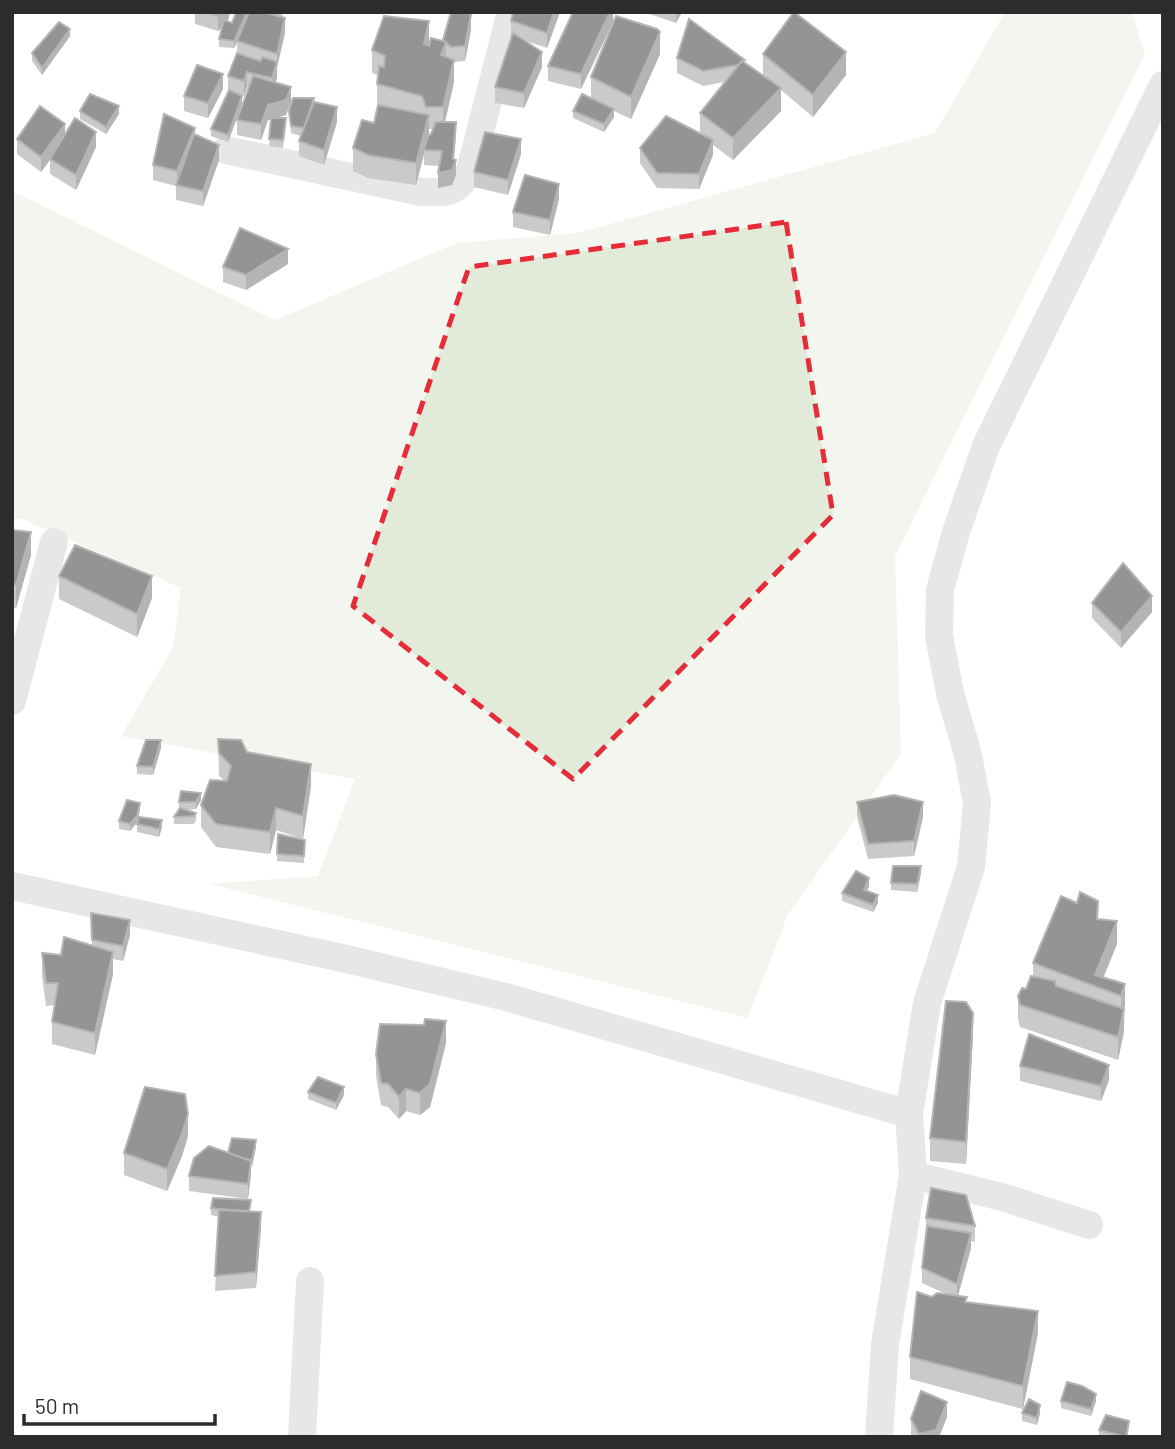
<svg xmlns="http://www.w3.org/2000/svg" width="1175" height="1449" viewBox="0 0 1175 1449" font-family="Barlow,sans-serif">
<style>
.green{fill:#e2ead9}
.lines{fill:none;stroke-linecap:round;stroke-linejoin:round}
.minor{stroke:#c9c9c9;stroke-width:28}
.wall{fill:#898989;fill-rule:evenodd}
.shaded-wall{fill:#5a5a5a}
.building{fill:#131313;stroke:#5a5a5a;stroke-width:2}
.marked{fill:none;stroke:#e52c38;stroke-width:5;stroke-dasharray:14 9;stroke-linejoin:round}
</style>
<rect width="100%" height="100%" fill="#fff"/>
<polygon class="green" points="1005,12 1132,12 1145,54 895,556 901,754 787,916 748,1018 210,884 318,876 355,779 121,736 173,648 181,588 22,519 12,519 12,191 275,320 457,243 578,233 935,133"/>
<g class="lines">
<g class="minor">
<path d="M 226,150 L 421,192 C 448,192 455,195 470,171 L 511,12"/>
<polyline points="12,701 54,542"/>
<polyline points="12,886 342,958 506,997 909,1114"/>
<polyline points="913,1175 1002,1197 1089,1225"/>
<polyline points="302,1437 310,1281"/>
<polyline points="879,1437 885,1344 913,1175 909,1114 927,1003 971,867 977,803 968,755 950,693 939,636 940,590 956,532 986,446 1163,85"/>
</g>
</g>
<g class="wall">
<polygon points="195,12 230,12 227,22 232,23 248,12 248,15 249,12 282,12 285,33 277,67 277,77 276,82 291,102 286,115 275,118 286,126 283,148 269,146 271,119 268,120 261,140 237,135 237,120 249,87 247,87 244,96 240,95 242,104 228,142 211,136 211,129 228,91 228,76 237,53 237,43 234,48 219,47 219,39 223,26 218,31 195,24"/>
<polygon points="513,12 560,12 547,48 526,41 542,67 524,108 495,103 495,87 512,37 511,36 511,21"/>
<polygon points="613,12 613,22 581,89 548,81 548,66"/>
<polygon points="644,12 682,12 676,23"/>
<path d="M 471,30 L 465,61 L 454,62 L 454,82 L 445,122 L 456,137 L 454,159 L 456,175 L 452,185 L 438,188 L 439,166 L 424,165 L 424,154 L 416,185 L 368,178 L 353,171 L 353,148 L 374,123 L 378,106 L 377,106 L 377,84 L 378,75 L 372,73 L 372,50 L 428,45 L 443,41 L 443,40 ZM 429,129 L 433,129 L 431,134 L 429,135 Z"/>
<polygon points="70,36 42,75 32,61 32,53"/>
<polygon points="660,54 631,119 614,111 614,117 604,132 573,118 573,111 591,98 591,77"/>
<polygon points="763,54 846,75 813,117 781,90 781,111 733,160 713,145 713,155 699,189 657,188 640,163 640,148 700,134 700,113 724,82 703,86 677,73 677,58 745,63 763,76"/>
<polygon points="223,89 208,118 184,111 184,96"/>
<polygon points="314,103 337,122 324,165 299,156 299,141 301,136 291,133 289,111"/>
<polygon points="80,111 119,114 106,134 80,119"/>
<polygon points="65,135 96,147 76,190 50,174 50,160 41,172 17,154 17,139"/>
<polygon points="195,135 219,160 203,206 176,200 176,186 153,180 153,165"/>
<polygon points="521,154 508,195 474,187 474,172"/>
<polygon points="559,199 550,235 513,227 513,212"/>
<polygon points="288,264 246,290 223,282 223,267"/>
<polygon points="12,530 31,555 16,608 12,607"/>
<polygon points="59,576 152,598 137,637 59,599"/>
<polygon points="1092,603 1152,612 1121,648 1092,618"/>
<polygon points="218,739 247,752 311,786 303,839 276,830 270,854 216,847 201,827 201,805 224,780 219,776"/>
<polygon points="161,748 153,775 137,774 137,766"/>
<polygon points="201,800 196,809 187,810 196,813 196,820 194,824 174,824 174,817 179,809 179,802"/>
<polygon points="857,802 923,817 914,856 868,859 857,817"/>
<polygon points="140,810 130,831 119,829 119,821"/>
<polygon points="137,824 162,827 159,837 137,832"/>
<polygon points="278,834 305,840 304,863 277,861"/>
<polygon points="921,873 917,892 891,890 891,883"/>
<polygon points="869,886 867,891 878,903 873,912 842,901 842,893"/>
<polygon points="91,913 130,935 123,961 113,959 113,974 95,1055 52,1044 52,1022 54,1005 46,1006 42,976 42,953 61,955 92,946"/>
<polygon points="1098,919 1117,944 1103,978 1125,984 1124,1031 1118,1060 1020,1027 1018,1019 1018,996 1026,989 1033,976 1033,963"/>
<polygon points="973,1035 966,1164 930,1161 930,1138"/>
<polygon points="446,1043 430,1107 420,1115 406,1111 399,1119 388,1107 381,1105 376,1076 376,1054"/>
<polygon points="1020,1066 1109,1080 1101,1101 1020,1081"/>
<polygon points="308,1092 344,1095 336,1110 308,1099"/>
<polygon points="188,1136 182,1156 167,1191 124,1175 124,1153"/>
<polygon points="256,1147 251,1167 248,1199 189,1191 189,1176 228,1153"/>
<polygon points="211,1208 250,1211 261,1227 256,1288 215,1291 219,1217 211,1215"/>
<polygon points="926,1218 975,1226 975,1242 971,1241 971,1248 958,1296 967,1303 1038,1333 1023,1409 910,1379 910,1357 946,1294 922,1283 922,1268 926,1234"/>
<polygon points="1061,1401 1096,1401 1091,1416 1061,1408"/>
<polygon points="1022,1413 1040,1413 1037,1425 1022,1421"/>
<polygon points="947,1417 939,1437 912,1437 911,1434 911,1419"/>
<polygon points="1129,1428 1127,1437 1099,1437 1099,1430"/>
</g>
<g class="shaded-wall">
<polygon points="221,12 230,12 228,21 218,31 218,16"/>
<polygon points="247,12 248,18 234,48 234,41"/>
<polygon points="554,12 560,12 547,48 547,33"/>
<polygon points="610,12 613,12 613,22 581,89 581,74"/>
<polygon points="676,12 682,12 676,23"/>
<polygon points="471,14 471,30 465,61 465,46"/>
<polygon points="285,18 285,33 277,67 277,77 272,93 272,78 277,63 277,54"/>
<polygon points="429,21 429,44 424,66 424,44"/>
<polygon points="70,29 70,36 42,75 42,68"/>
<polygon points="660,32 660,54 631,119 631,97"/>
<polygon points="446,42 446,65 441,55"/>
<polygon points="542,52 542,67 524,108 524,93"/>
<polygon points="846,52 846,75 813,117 813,95"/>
<polygon points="454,60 454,82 443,130 443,107"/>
<polygon points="247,72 247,87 244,96 244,81"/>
<polygon points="223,74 223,89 208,118 208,103"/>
<polygon points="291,87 291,102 286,115 268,120 261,140 261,124 268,105"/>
<polygon points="781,88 781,111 733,160 733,138"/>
<polygon points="242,96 242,104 228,142 228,135"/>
<polygon points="119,106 119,114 106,134 106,127"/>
<polygon points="337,107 337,122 324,165 324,150"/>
<polygon points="614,109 614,117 604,132 604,124"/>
<polygon points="429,115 429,137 424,150 424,154 416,185 416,163"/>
<polygon points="456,122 453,167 456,160 456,175 452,185 438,188 438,173 453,159"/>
<polygon points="65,124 65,139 41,172 41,157"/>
<polygon points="195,128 195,143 177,186 177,171"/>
<polygon points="96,132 96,147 76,190 76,175"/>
<polygon points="521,139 521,154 508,195 508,180"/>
<polygon points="713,140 713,155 699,189 699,174"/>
<polygon points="219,145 219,160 203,206 203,191"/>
<polygon points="559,184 559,199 550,235 550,220"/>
<polygon points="288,249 288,264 246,290 246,275"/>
<polygon points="31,532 31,555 16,608 16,585"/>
<polygon points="152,576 152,598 137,637 137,614"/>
<polygon points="1152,596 1152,612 1121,648 1121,632"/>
<polygon points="161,740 161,748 153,775 153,767"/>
<polygon points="311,764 311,786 303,839 303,816"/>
<polygon points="201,793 201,800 196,809 196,802"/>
<polygon points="923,802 923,817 914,856 914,841"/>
<polygon points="140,803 140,810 137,823 130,831 130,824"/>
<polygon points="276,808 276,830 270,854 270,832"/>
<polygon points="162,820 162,827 159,837 159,829"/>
<polygon points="921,866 921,873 917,892 917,884"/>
<polygon points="869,878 869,886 864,897 864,890"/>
<polygon points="878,895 878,903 873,912 873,905"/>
<polygon points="130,920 130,935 123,961 123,946"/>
<polygon points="1117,921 1117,944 1099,988 1095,975"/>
<polygon points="113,952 113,974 95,1055 95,1033"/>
<polygon points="1125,984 1125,1006 1121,1018 1121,996"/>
<polygon points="1124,1009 1124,1031 1118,1060 1118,1037"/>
<polygon points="973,1013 973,1035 966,1164 966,1142"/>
<polygon points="446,1021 446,1043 430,1107 420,1115 420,1093"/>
<polygon points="1109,1065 1109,1080 1101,1101 1101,1086"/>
<polygon points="344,1087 344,1095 336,1110 336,1103"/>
<polygon points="406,1089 406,1111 399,1119 399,1097"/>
<polygon points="188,1114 188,1136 182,1156 167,1191 167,1169"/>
<polygon points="256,1140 256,1147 252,1168 252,1160"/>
<polygon points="251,1161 251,1176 248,1199 248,1184"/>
<polygon points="261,1212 261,1227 256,1288 256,1272"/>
<polygon points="971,1233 971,1248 957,1299 957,1284"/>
<polygon points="1038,1311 1038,1333 1023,1409 1023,1386"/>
<polygon points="1096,1394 1096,1401 1091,1416 1091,1409"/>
<polygon points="947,1402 947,1417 939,1437 919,1437 919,1434"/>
<polygon points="1040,1405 1040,1413 1037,1425 1037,1418"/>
</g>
<g class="building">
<polygon points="205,12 221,12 218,16"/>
<polygon points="236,12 247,12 234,41 219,39 224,20 232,23"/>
<polygon points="249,12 263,12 285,18 277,54 237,41"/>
<polygon points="451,12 463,12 471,14 465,46 451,47 443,40"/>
<polygon points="513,12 554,12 547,33 511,21"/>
<polygon points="573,12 610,12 581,74 548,66"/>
<polygon points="794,12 846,52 813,95 763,54"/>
<polygon points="384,16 429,21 424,44 429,46 431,38 446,42 441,55 454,60 443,107 426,107 422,96 377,84 379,66 384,67 385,56 372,50"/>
<polygon points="616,16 657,29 660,32 631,97 591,77"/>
<polygon points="689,19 745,60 743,61 742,61 738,65 703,71 677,58"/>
<polygon points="59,22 70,29 42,68 32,53"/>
<polygon points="513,33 542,52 524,93 495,87"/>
<polygon points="237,53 260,61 263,57 277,62 272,78 247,72 244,81 228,76"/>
<polygon points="742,61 781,88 733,138 700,113"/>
<polygon points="197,65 223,74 208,103 184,96"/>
<polygon points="253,76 291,87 286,100 268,105 261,124 237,120"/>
<polygon points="229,90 242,96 228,135 211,129"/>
<polygon points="90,94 119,106 106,127 80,111"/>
<polygon points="582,94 614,109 604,124 573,111"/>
<polygon points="293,98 314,98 304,128 291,126 289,111"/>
<polygon points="314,102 337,107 324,150 299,141"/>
<polygon points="378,105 429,115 416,163 368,155 353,148 362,120 374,123"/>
<polygon points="40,106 65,124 41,157 17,139"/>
<polygon points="164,114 195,128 177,171 153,165"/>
<polygon points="666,116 713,140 699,174 657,173 640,148"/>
<polygon points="75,118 96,132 76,175 50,159"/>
<polygon points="271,118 286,118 283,140 269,139"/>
<polygon points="436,122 456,122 453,159 456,160 452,170 438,173 442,151 424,150 428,136 431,134"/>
<polygon points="485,132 521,139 508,180 474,172"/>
<polygon points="194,134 219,145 203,191 176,185"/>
<polygon points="525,175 559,184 550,220 513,212"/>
<polygon points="240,228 288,249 246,275 223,267"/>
<polygon points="12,530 31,532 16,585 12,584"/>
<polygon points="75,545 152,576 137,614 59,576"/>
<polygon points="1123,563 1152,596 1121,632 1092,603"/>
<polygon points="218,739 241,740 247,752 311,764 303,816 276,808 270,832 216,824 201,805 210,780 227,781 231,766 219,753"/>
<polygon points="146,740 161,740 153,767 137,766"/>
<polygon points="181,791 201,793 196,802 179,802"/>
<polygon points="894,795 923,802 914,841 868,844 857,802"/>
<polygon points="127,800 140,803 137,816 130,824 119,821"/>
<polygon points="180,808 196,813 194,816 174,817"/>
<polygon points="139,817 162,820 159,829 137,824"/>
<polygon points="278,834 305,840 304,856 277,854"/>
<polygon points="893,866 921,866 917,884 891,883"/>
<polygon points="856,871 869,878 864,890 878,895 873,905 842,893"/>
<polygon points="1080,892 1098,901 1097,919 1117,921 1095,975 1125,984 1121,996 1033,963 1061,896 1077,903"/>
<polygon points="91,913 130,920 123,946 92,940"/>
<polygon points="64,937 113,952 95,1033 52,1022 58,983 46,983 42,953 61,955"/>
<polygon points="1031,976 1055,981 1056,986 1124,1009 1118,1037 1020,1005 1018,996 1022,988 1026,989"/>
<polygon points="946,1001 966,1002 973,1013 966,1142 930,1138"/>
<polygon points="425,1019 446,1021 430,1084 420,1093 406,1089 399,1097 388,1084 381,1083 376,1054 380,1024 424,1025"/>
<polygon points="1029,1034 1109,1065 1101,1086 1020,1066"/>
<polygon points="318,1077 344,1087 336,1103 308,1092"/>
<polygon points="145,1087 185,1094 188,1114 182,1134 167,1169 124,1153"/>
<polygon points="232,1138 256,1140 252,1160 244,1159 228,1153"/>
<polygon points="209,1146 251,1161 248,1184 189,1176 194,1158"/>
<polygon points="931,1188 966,1195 975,1226 926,1218"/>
<polygon points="213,1198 251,1200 249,1211 230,1210 211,1208"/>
<polygon points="219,1210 261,1212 256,1272 215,1276"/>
<polygon points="927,1226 971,1233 957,1284 922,1268"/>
<polygon points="917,1292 932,1297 937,1293 967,1297 965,1302 1038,1311 1023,1386 910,1357"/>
<polygon points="1067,1382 1082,1386 1096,1394 1091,1409 1061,1401"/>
<polygon points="921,1391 947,1402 936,1430 919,1434 911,1419"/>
<polygon points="1029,1399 1040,1405 1037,1418 1022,1413"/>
<polygon points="1106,1415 1129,1421 1126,1437 1099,1430"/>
</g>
<path d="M0 0H1175V1449H0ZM 786,222 L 833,515 L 573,779 L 353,606 L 469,267 Z" fill="#fff" fill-opacity=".55" fill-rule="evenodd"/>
<path class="marked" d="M 786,222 L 833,515 L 573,779 L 353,606 L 469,267 Z"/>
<rect width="1175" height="1449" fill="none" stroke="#2c2c2c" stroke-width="28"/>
<path d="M24 1414v10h191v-10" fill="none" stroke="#2c2c2c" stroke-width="3.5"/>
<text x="35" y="1414" font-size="21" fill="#2c2c2c" stroke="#ffffff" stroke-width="5" paint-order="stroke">50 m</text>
</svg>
